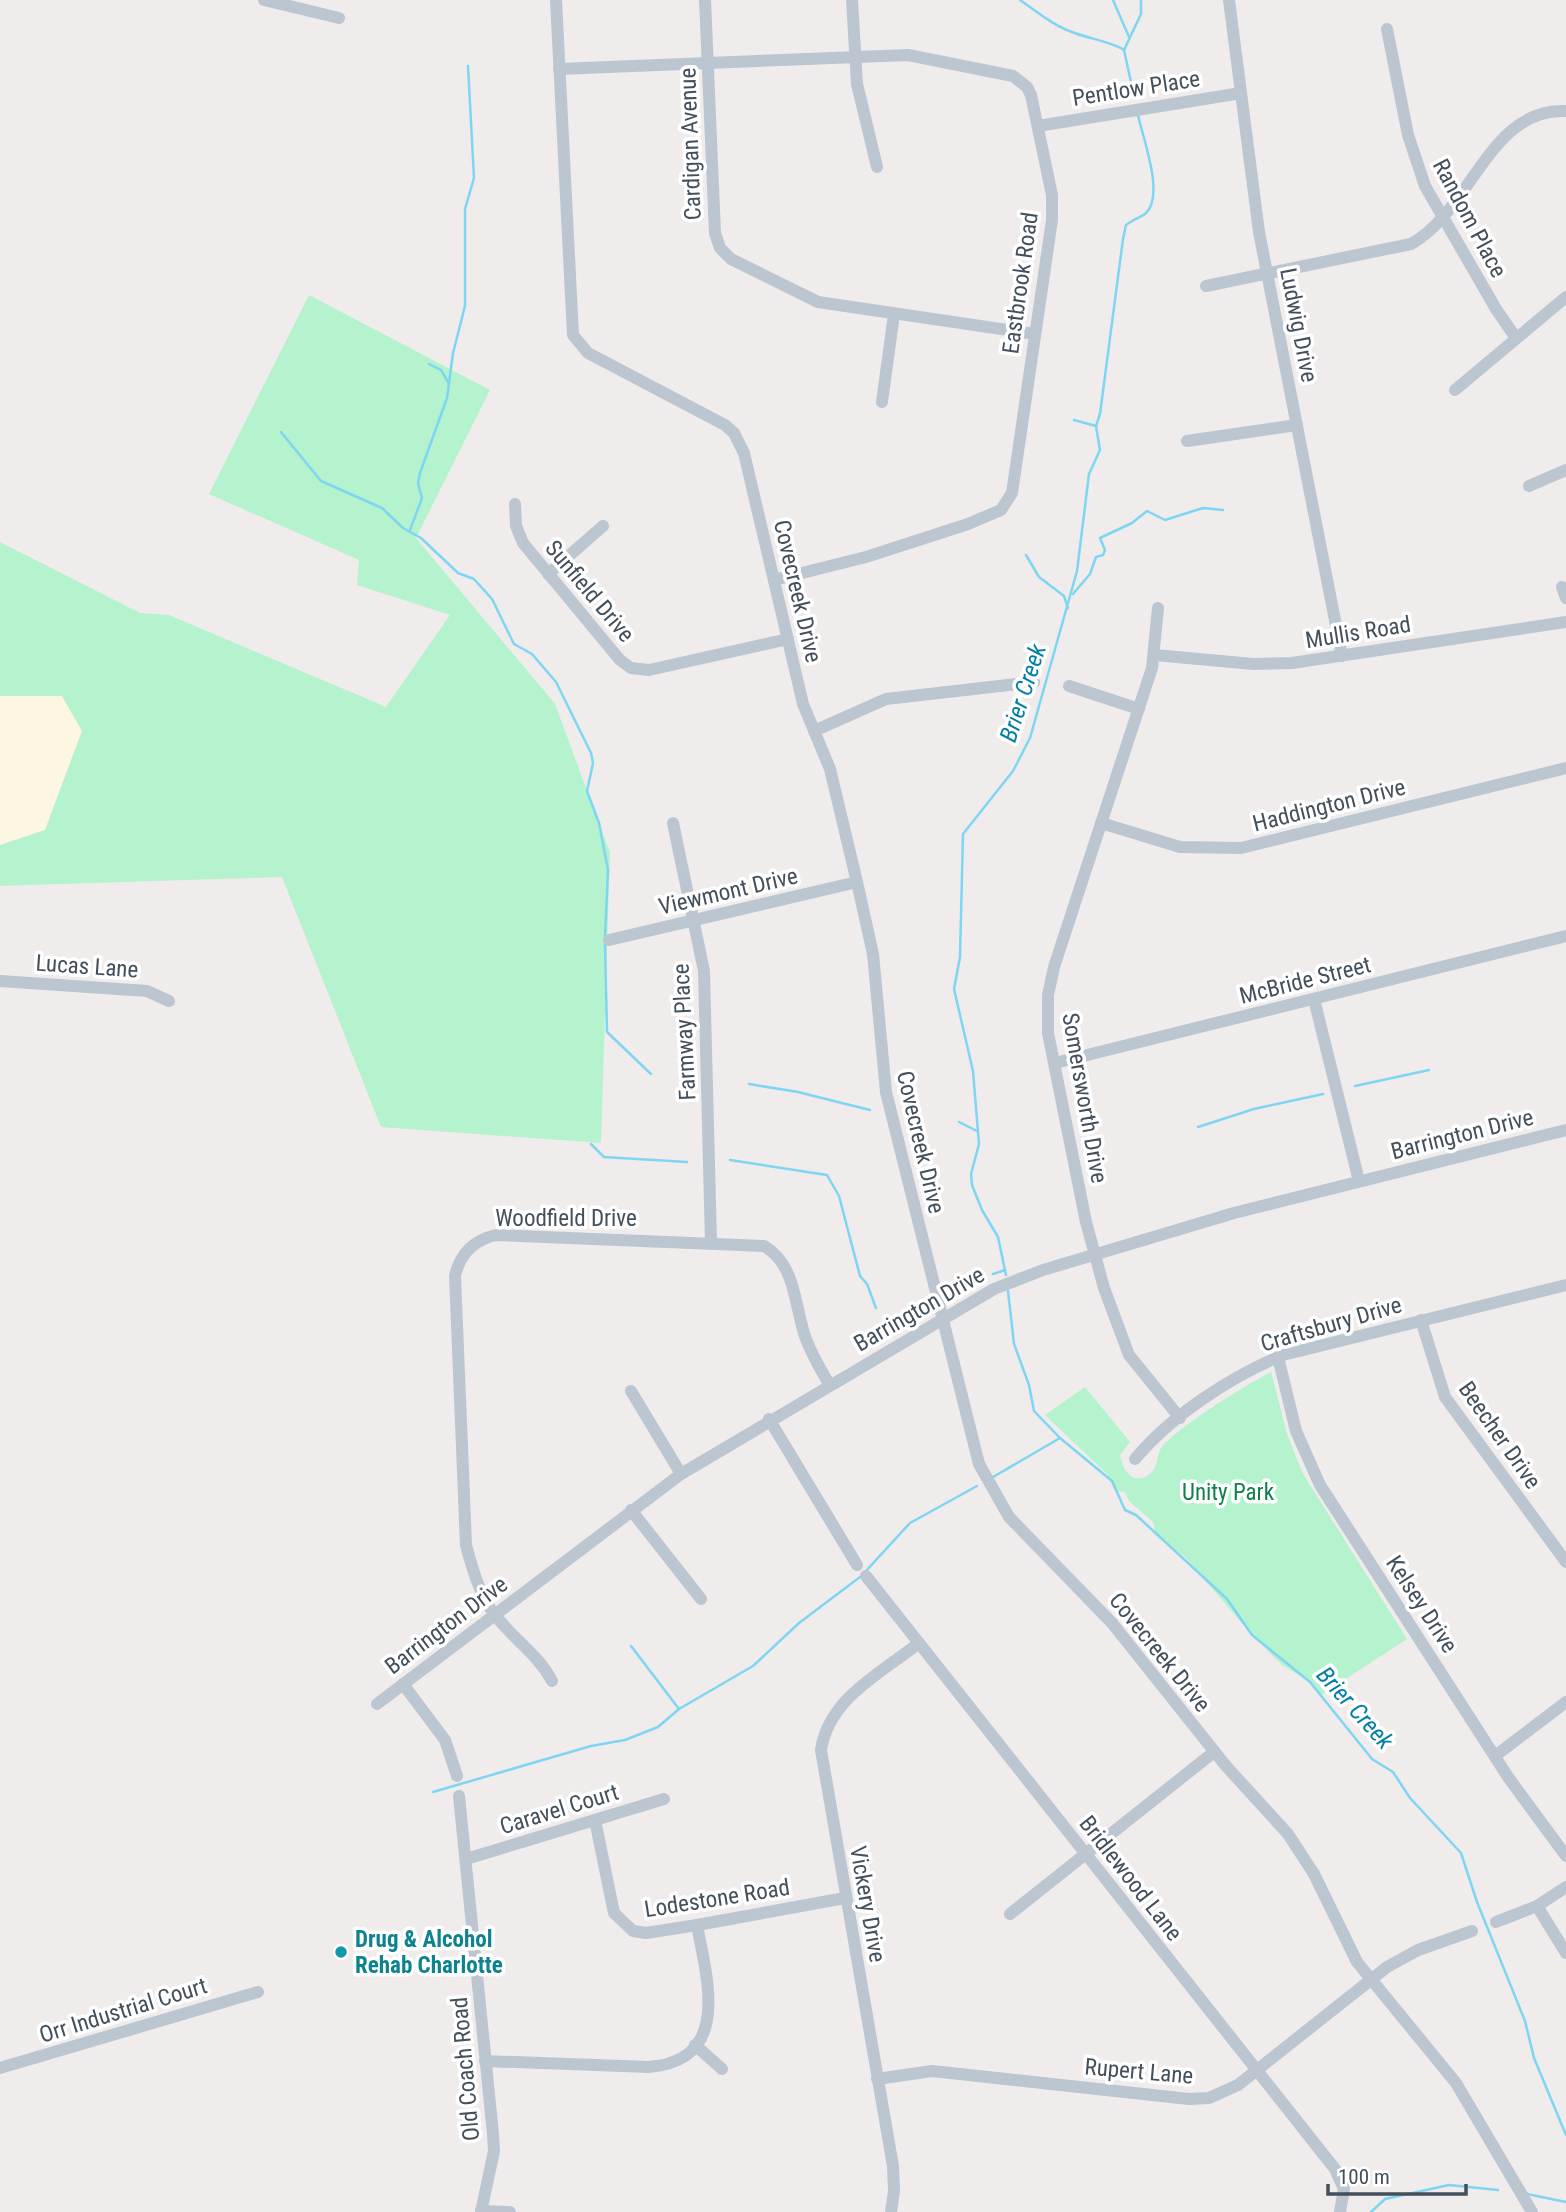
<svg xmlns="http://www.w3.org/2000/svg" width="1566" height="2212" viewBox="0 0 1566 2212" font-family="'Roboto Condensed',sans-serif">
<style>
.commercial{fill:#fdf6e2}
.green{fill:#b5f2ce}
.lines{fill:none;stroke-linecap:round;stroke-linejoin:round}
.stream{stroke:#7ed6f2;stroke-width:2.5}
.minor{stroke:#bbc6d0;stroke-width:12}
.culture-dot{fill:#0f9aa8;stroke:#fff;stroke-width:2.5}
.labels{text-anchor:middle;stroke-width:7;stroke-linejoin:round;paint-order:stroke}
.street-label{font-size:23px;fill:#434f5b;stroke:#fff}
.park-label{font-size:23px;fill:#0f804b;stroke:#fff}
.culture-label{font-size:23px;font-weight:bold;fill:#0d838f;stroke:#fff;text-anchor:start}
.water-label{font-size:24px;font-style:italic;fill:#027fa7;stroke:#fff}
</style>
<rect width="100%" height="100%" fill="#efeceb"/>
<polygon class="commercial" points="0,696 62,696 82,731 45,830 0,845"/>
<g class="green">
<polygon points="309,295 490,390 416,538 555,704 610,853 601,1143 381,1127 282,877 0,886 0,845 45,830 82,731 62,696 0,696 0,542 140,613 169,615 386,707 450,615 357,585 359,560 209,494"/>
<path d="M 1271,1372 L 1287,1434 L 1303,1474 L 1407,1639 L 1321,1695 L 1312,1683 L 1282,1665 L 1253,1636 L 1184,1556 L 1156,1535 L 1153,1522 L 1129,1501 L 1125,1492 L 1115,1491 L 1107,1474 L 1045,1415 L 1085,1387 L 1130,1442 L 1120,1455 C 1122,1468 1131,1485 1147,1476 C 1160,1469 1155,1453 1164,1444 C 1189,1420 1241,1388 1271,1372 Z"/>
</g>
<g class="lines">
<g class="stream">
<path d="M 1020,0 C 1036,11 1054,26 1072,32 C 1086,38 1113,42 1124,50"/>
<polyline points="1113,0 1129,37"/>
<polyline points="1134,96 1124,50 1141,14 1141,0"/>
<polyline points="429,364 441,370 448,382"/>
<polyline points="1074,420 1096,426"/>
<polyline points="281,432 321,481 382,508 403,528 421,538 458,573 474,579 492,599 514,644 532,654 556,682 591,753 593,763 587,791 599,823 608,870 605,937"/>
<polyline points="410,530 422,498 418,483 420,473 447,398 453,353 465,306 465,209 474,178 468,66"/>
<polyline points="1026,555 1039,577 1064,596 1068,608"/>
<polyline points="1073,594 1090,574 1096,557 1103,555 1105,550 1100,538 1132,523 1147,511 1165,520 1203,508 1223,510"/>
<polyline points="605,944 607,1032 651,1074"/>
<polyline points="749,1084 798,1092 870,1110"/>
<polyline points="1355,1086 1429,1070"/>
<polyline points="959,1122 977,1131"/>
<polyline points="1198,1127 1254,1109 1323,1094"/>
<polyline points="591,1144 604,1157 687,1162"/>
<polyline points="730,1160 827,1175 839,1196 860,1276 867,1284 876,1308"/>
<polyline points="993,1274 1005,1270"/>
<path d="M 1006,1275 L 998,1237 L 982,1210 L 972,1185 L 971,1174 L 979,1144 L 973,1071 L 954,989 L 960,957 L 963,834 L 1013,771 L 1030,738 L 1077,571 L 1089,474 L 1100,450 L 1096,426 L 1100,414 L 1123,239 L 1126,225 C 1132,220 1139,218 1145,214 C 1166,197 1142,136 1138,115"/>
<polyline points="1008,1291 1014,1344 1029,1385 1034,1411 1060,1438 1112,1481 1125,1510 1136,1515 1227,1599 1252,1635 1310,1682 1372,1759 1393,1772 1410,1798 1461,1853 1477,1902 1525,2021 1534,2058 1566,2135"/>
<polyline points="993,1477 1060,1438"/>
<polyline points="865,1572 910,1523 977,1486"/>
<polyline points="631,1646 679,1709"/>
<polyline points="433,1792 591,1746 625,1740 658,1727 679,1709 753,1666 799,1623 860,1577"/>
<polyline points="1527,2194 1566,2202"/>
<polyline points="1371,2212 1385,2199 1449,2185 1498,2190"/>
</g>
<g class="minor">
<polyline points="264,0 339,18"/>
<polyline points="556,0 573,335 588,353 725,425 734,433 744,453 803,704 830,769 857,882 873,954 886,1092 979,1464 1009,1517 1112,1623 1226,1766 1288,1834 1314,1874 1357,1962 1456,2083 1532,2212"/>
<polyline points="705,0 715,233 720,248 731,259 818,302 1035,334"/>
<polyline points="852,0 857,84 877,167"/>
<polyline points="1229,0 1259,232 1342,656"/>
<polyline points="1387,29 1408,135 1425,186 1496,309 1516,338"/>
<polyline points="559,69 908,55 1013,76 1027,87 1031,95 1052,195 1052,220 1012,493 1001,510 968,524 866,557 774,580"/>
<polyline points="1038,126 1241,93"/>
<path d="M 1206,286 L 1411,244 C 1471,211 1490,107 1566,111"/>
<polyline points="1455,390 1566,297"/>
<polyline points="882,402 894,314"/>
<polyline points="1187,441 1297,425"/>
<polyline points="1529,486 1566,470"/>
<polyline points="515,504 516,526 523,543 620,660 631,668 649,670 788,639"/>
<polyline points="548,574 603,526"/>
<polyline points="1562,587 1566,598"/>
<polyline points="1158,608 1152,668 1054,967 1048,995 1048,1033 1086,1222 1104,1288 1129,1355 1180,1418"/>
<polyline points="1155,655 1253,664 1292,663 1566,622"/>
<polyline points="1069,686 1139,709"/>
<polyline points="814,731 886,699 1034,682"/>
<polyline points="673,823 704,971 711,1242"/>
<polyline points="1101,823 1180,847 1241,848 1566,768"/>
<polyline points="609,940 857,882"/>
<polyline points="0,981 147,991 169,1001"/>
<polyline points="1314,999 1359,1181"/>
<polyline points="1055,1063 1566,936"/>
<polyline points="1421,1320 1445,1397 1566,1562"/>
<polyline points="1278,1357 1296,1431 1320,1485 1508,1777 1566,1856"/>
<polyline points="631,1391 681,1474"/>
<polyline points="769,1419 857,1565"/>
<path d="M 1135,1459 C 1172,1415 1230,1377 1283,1355 L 1566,1285"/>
<polyline points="631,1510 701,1599"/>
<polyline points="866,1576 1335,2169 1344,2189 1340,2212"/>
<path d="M 552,1681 C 538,1654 513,1639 495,1615 C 480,1596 472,1568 466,1545 L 455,1276 C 460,1254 474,1240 496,1235 L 764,1246 C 797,1265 794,1307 806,1339 C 812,1355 821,1370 829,1384"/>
<polyline points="403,1684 445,1740 457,1776"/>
<polyline points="377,1704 681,1474 994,1289 1043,1270 1234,1213 1566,1130"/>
<polyline points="1495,1756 1566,1702"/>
<polyline points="459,1796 493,2134 494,2151 481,2212"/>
<polyline points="595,1820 614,1913 633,1931 646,1933 697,1925 845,1898"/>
<polyline points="466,1859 664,1799"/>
<polyline points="1537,1906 1566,1953"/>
<polyline points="1010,1914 1214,1752"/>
<polyline points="1496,1922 1537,1906 1566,1887"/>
<polyline points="695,2045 722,2069"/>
<path d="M 485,2061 L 649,2067 C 732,2060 707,1979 697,1925"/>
<polyline points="0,2068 258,1992"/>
<polyline points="877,2079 932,2071 1189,2099 1209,2098 1238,2085 1387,1967 1418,1950 1472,1931"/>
<polyline points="481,2211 510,2212"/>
<path d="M 891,2212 L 894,2191 L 893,2166 L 821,1750 C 829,1698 881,1673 919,1643"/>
</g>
</g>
<circle class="culture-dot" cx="341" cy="1952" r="7"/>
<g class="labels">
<g class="street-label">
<text transform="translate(1136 88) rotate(-9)" y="8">Pentlow Place</text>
<text transform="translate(690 144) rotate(-92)" y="8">Cardigan Avenue</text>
<text transform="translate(1470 218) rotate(62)" y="8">Random Place</text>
<text transform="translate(1020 283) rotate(-82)" y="8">Eastbrook Road</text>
<text transform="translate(1299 325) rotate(79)" y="8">Ludwig Drive</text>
<text transform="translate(590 591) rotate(50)" y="8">Sunfield Drive</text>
<text transform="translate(798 591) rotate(77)" y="8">Covecreek Drive</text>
<text transform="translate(1358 632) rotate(-9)" y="8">Mullis Road</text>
<text transform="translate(1329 805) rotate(-14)" y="8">Haddington Drive</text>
<text transform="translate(728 891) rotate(-13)" y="8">Viewmont Drive</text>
<text transform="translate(87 966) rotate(4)" y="8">Lucas Lane</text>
<text transform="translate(1305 980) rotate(-14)" y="8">McBride Street</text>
<text transform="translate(684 1032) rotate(-93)" y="8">Farmway Place</text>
<text transform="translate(1085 1098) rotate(80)" y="8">Somersworth Drive</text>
<text transform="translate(1462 1134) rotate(-14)" y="8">Barrington Drive</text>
<text transform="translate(921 1142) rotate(77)" y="8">Covecreek Drive</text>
<text x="566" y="1226">Woodfield Drive</text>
<text transform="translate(919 1309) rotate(-30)" y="8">Barrington Drive</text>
<text transform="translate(1331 1324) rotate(-16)" y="8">Craftsbury Drive</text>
<text transform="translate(1500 1435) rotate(55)" y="8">Beecher Drive</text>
<text transform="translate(1422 1604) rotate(57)" y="8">Kelsey Drive</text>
<text transform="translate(446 1625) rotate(-37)" y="8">Barrington Drive</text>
<text transform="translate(1160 1652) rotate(51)" y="8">Covecreek Drive</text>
<text transform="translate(559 1809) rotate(-17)" y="8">Caravel Court</text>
<text transform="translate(1131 1878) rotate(52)" y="8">Bridlewood Lane</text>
<text transform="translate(717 1898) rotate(-9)" y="8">Lodestone Road</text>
<text transform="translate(868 1904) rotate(80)" y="8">Vickery Drive</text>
<text transform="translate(123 2010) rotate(-17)" y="8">Orr Industrial Court</text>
<text transform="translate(465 2069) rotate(-95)" y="8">Old Coach Road</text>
<text transform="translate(1139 2071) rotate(5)" y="8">Rupert Lane</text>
</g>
<g class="park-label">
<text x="1228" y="1500">Unity Park</text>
</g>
<g class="culture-label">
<text x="355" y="1947">Drug &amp; Alcohol<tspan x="355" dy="26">Rehab Charlotte</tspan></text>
</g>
<g class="water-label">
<text transform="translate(1023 693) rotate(-72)" y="8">Brier Creek</text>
<text transform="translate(1355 1708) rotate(48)" y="8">Brier Creek</text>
</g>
</g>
<path d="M1328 2184v10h138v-10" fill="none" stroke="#434f5b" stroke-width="3.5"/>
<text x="1338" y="2184" font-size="21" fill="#434f5b" stroke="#ffffff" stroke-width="5" paint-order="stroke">100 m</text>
</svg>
